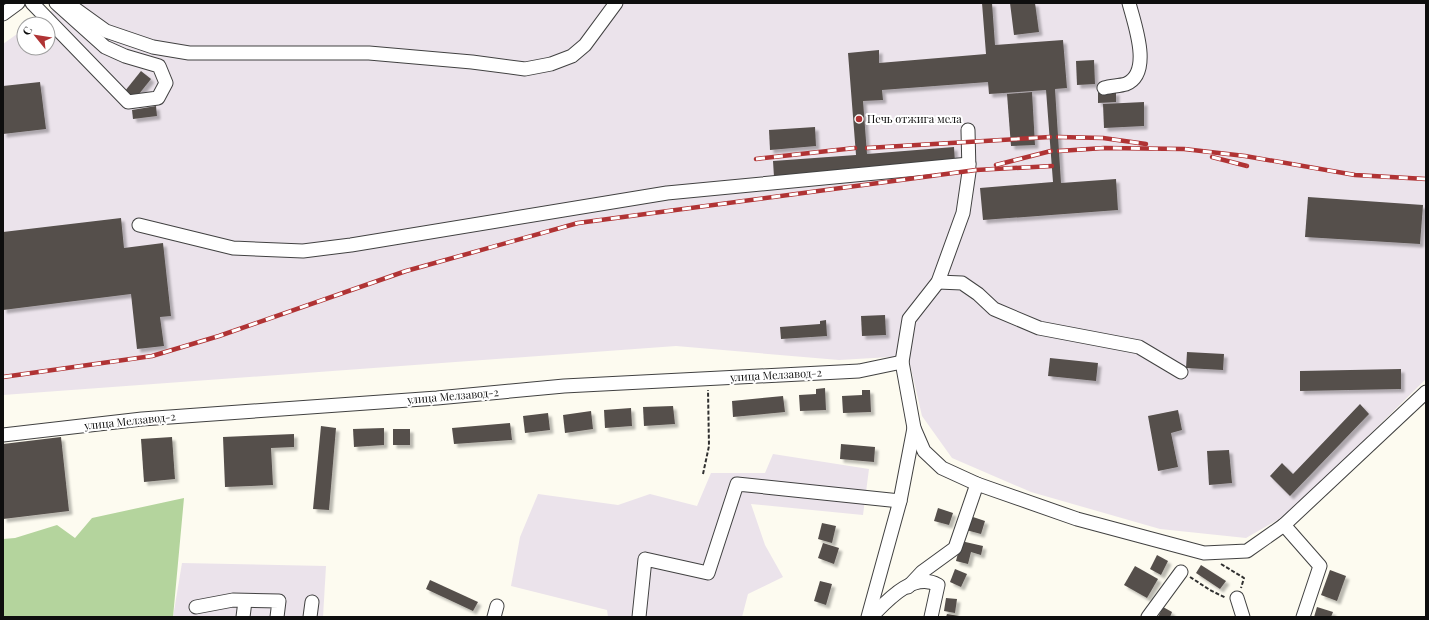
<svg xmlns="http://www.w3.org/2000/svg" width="1429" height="620" viewBox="0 0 1429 620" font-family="'Playfair Display',serif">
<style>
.industrial{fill:#ebe3eb}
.forest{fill:#b4d49d}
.building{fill:#554f4b;filter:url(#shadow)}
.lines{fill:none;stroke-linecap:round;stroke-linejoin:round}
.minor-casing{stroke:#414141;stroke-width:15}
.path{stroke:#303030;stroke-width:2;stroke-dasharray:4 2;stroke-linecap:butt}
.minor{stroke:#fff;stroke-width:13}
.rail-casing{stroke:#b03334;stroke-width:4.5}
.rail{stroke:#fff;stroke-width:3;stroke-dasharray:9;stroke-linecap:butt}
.poi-dot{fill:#b03334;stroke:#fff;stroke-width:1.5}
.labels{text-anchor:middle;stroke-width:4;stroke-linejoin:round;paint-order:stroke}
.poi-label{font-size:11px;fill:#0e0e0e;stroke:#fff;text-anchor:start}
.street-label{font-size:11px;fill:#0e0e0e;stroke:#fff}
</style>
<defs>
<filter id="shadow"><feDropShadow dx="3.5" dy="3.5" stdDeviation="1" flood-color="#0004"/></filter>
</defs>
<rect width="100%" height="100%" fill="#fdfbf0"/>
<g class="industrial">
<polygon points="62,3 1426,3 1426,379 1291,512 1246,538 1160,529 1031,492 952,458 922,416 908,356 839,360 676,346 3,395 3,44 24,29 24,48 48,48 48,24 32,24"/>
<polygon points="773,454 869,469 863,515 751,504 765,545 783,577 748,594 742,617 608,617 607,610 511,586 520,537 538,494 618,505 650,494 697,506 711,473 765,473"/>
<polygon points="182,563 326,566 323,617 173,617"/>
</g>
<polygon class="forest" points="184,498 173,617 3,617 3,539 15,538 57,525 75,538 92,518"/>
<g class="building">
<polygon points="982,3 992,3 995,45 1063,40 1067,88 1055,89 1061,183 1116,179 1118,210 983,220 980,188 1053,182 1046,90 989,94 988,82 882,90 883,100 863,101 867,154 954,147 955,163 774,177 773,161 856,155 848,53 879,50 879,63 986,54"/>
<polygon points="1010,3 1035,3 1039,32 1014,35"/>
<polygon points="1094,60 1095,84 1077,85 1076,61"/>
<polygon points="141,71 151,79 135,99 125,91"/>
<polygon points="40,82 46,129 3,134 3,86"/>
<polygon points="1032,92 1035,145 1011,146 1007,94"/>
<polygon points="1116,92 1116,102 1098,103 1098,93"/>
<polygon points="1144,102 1144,126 1104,128 1103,104"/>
<polygon points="156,106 157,116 133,119 132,110"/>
<polygon points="815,127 816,146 770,150 769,130"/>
<polygon points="1308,197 1423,205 1420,244 1305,237"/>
<polygon points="121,218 124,248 163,243 171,316 160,317 164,346 137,349 131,294 3,310 3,232"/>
<polygon points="885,315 886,335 862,336 861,316"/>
<polygon points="826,320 827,336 781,339 780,327 820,324 820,321"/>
<polygon points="1187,352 1224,354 1223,370 1186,368"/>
<polygon points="1050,358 1098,363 1096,381 1048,376"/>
<polygon points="1401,369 1401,389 1300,391 1300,371"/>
<polygon points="825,388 826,410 800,411 799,395 816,394 816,389"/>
<polygon points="862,390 870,390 871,412 843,413 842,396 862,395"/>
<polygon points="783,396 785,412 733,417 732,401"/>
<polygon points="1360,404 1369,414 1290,496 1270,476 1282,463 1293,474"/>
<polygon points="673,406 675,424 644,426 643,407"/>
<polygon points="631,408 632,426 605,428 604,410"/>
<polygon points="1178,410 1182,430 1171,433 1178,467 1158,471 1148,416"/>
<polygon points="591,411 593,429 565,433 563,415"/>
<polygon points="548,413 550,430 525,433 523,416"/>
<polygon points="510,423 512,440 454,444 452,428"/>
<polygon points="321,426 336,428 329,510 313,509"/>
<polygon points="384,428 384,445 354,447 353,429"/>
<rect x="393" y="429" width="17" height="16"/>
<polygon points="294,434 294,447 271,448 273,485 225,487 223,437"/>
<polygon points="61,437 69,511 3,519 3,444"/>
<polygon points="172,437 175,479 144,482 141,439"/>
<polygon points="841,444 875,447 874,462 840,459"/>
<polygon points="1229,450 1232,483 1209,485 1207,451"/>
<polygon points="938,508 953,513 949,525 934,521"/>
<polygon points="970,516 985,521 981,534 966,530"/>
<polygon points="822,523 836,526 832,543 818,539"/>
<polygon points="961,541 983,546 981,555 971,552 968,564 956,561"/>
<polygon points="823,543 839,548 834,564 818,558"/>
<polygon points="1157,555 1168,561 1161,575 1150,569"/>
<polygon points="1201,565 1226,581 1220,589 1196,573"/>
<polygon points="1135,566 1158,579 1147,598 1124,585"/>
<polygon points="955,569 967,574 961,587 950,582"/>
<polygon points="1330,570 1346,576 1337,601 1321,595"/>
<polygon points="430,580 478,602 473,611 426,589"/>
<polygon points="820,581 832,584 826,605 814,601"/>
<polygon points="946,598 957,599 955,613 944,611"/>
<polygon points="1163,607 1172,612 1170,617 1158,617"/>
<polygon points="1317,607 1333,612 1331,617 1314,617"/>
<polygon points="947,614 959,616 959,617 946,617"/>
</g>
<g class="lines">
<defs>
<g id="minor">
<polyline points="32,3 128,102 158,98 166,83 159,66 125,56 105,47 56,3"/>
<polyline points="67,3 106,31 153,47 189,53 369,53 472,62 525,69 551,64 572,56 585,45 616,3"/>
<polyline points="3,14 18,3"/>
<path d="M 1104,88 C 1111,86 1119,86 1126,84 C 1153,73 1134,23 1129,3"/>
<polyline points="968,130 969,172 963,213 938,282 909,319 902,362 914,428 924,451 942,468 977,484 1077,519 1204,553 1247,551 1284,525 1426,392"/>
<polyline points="139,225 233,248 303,251 351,245 667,193 969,164"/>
<polyline points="938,282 962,283 978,294 994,309 1039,328 1139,347 1181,372"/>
<polyline points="3,435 142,419 437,398 564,386 859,371 902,362"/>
<polyline points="1284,525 1320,566 1303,617"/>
<polyline points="908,587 922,572 955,548 977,484"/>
<polyline points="1237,598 1243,617"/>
<polyline points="196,607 233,600 279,601 277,617"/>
<polyline points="243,617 245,601"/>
<polyline points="310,617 312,602"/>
<polyline points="494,617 497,606"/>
<polyline points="639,617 645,559 708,573 737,484 900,501"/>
<polyline points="868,617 900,501 914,428"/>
<path d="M 871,617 C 887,601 913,571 938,585 L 931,617"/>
<polyline points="1148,617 1181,572"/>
</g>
</defs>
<use href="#minor" class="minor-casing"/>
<g class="path">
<polyline points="703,474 709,446 708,390"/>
<polyline points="1221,564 1244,578 1241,588"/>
<polyline points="1190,577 1210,590 1226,598"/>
</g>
<use href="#minor" class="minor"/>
<defs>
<g id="rail">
<polyline points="1058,137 1103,138 1146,144"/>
<polyline points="867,148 1050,137"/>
<polyline points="1059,151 1104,148 1184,149 1245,156 1355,175 1426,179"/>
<polyline points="1212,157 1247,166"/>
<polyline points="756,159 855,148"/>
<polyline points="996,165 1051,151"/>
<polyline points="3,377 152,356 219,336 406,271 578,223 976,170 1052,166"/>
</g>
</defs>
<use href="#rail" class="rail-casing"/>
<use href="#rail" class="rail"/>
</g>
<circle class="poi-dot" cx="859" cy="119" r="4"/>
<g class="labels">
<g class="poi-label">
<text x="867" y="123">Печь отжига мела</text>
</g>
<g class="street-label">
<text transform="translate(776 375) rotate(-3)" y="4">улица Мелзавод-2</text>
<text transform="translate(453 396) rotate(-5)" y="4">улица Мелзавод-2</text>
<text transform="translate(130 421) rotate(-6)" y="4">улица Мелзавод-2</text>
</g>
</g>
<rect width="1429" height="620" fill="none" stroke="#0e0e0e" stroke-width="8"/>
<g transform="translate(36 36) rotate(300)"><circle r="19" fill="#ffffff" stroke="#9f9f9f"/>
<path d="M0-3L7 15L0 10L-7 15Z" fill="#b03334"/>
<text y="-6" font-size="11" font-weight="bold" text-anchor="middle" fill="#0e0e0e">С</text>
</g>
</svg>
